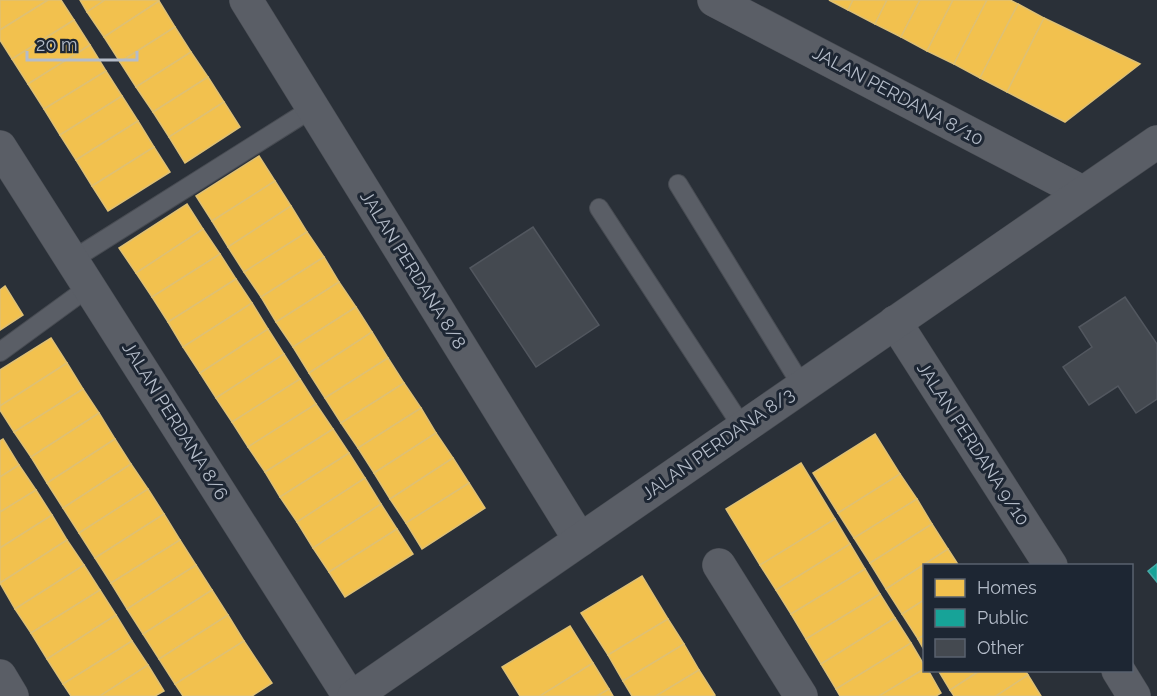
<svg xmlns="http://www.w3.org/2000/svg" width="1157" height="696" viewBox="0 0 1157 696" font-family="Raleway,sans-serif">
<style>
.homes{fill:#f2c14e;stroke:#dfc073;stroke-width:1.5}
.public{fill:#17a398;stroke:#46aaa7;stroke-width:1.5}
.building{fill:#444950;stroke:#52575f;stroke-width:1.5}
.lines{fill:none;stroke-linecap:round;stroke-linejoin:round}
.lane-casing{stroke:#484c53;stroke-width:20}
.street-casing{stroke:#484c53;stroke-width:34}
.lane{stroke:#5a5e66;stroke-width:18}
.street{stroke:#5a5e66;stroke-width:33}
.labels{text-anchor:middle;stroke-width:6;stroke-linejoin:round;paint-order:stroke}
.street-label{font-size:18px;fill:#b4bcc9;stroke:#1d2633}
</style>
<rect width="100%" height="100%" fill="#2a3038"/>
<g class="homes">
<polygon points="0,0 48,0 0,30"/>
<polygon points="48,0 61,0 74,20 12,59 0,40 0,30"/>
<polygon points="80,0 105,0 87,12"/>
<polygon points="105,0 158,0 159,1 104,37 87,12"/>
<polygon points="829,0 853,0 848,10"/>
<polygon points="853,0 887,0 875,24 848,10"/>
<polygon points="887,0 920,0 901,37 875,24"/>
<polygon points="920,0 953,0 927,51 901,37"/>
<polygon points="953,0 987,0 954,64 927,51"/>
<polygon points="987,0 1010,0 1018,4 980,78 954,64"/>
<polygon points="159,1 175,27 120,62 104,37"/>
<polygon points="1018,4 1044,18 1007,92 980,78"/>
<polygon points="1044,18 1140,64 1065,122 1007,92"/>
<polygon points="74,20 90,45 28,84 12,59"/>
<polygon points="175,27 191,52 136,87 120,62"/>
<polygon points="90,45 106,71 44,109 28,84"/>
<polygon points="191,52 208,77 153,112 136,87"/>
<polygon points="106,71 122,96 60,135 44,109"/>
<polygon points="208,77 224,102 169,137 153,112"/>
<polygon points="122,96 138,121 76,160 60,135"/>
<polygon points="224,102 240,127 185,163 169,137"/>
<polygon points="138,121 154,147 92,186 76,160"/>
<polygon points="154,147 170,172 108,211 92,186"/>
<polygon points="259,156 275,181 212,221 196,196"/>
<polygon points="275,181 291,206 228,247 212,221"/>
<polygon points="187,204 203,229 136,273 119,248"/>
<polygon points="291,206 307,232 244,272 228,247"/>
<polygon points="203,229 220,254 152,297 136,273"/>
<polygon points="307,232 324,257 261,297 244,272"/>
<polygon points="220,254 236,279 168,322 152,297"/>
<polygon points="324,257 339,282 276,322 261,297"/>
<polygon points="236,279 252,303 183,347 168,322"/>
<polygon points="339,282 356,307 293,347 276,322"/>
<polygon points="5,286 23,315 0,330 0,290"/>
<polygon points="252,303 268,329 200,373 183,347"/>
<polygon points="356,307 372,332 309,373 293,347"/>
<polygon points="268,329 284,354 216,398 200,373"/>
<polygon points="372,332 388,358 325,398 309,373"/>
<polygon points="51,338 67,363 0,406 0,370"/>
<polygon points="284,354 300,379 232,422 216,398"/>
<polygon points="388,358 404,383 341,423 325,398"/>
<polygon points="67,363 83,389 14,432 0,410 0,406"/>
<polygon points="300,379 316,404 248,447 232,422"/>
<polygon points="404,383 421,408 358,448 341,423"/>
<polygon points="83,389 99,413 31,457 14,432"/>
<polygon points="316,404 333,429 265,472 248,447"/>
<polygon points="421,408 436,433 374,473 358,448"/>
<polygon points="99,413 115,439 47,483 31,457"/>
<polygon points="333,429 349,453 280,497 265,472"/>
<polygon points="436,433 453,458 390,499 374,473"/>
<polygon points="875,434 900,474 838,513 813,473"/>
<polygon points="3,439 19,465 0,477 0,441"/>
<polygon points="115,439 131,464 63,508 47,483"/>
<polygon points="349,453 365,478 297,522 280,497"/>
<polygon points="453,458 469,483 406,523 390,499"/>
<polygon points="801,463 835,519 760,565 726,509"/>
<polygon points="131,464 148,489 79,533 63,508"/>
<polygon points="19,465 36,490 0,512 0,477"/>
<polygon points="900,474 917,499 854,538 838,513"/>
<polygon points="365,478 381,504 313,548 297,522"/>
<polygon points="469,483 485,508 422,549 406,523"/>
<polygon points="148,489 164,514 95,558 79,533"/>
<polygon points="36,490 52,515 0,548 0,512"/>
<polygon points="917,499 932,524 870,563 854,538"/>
<polygon points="381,504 397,529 329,572 313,548"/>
<polygon points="164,514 180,540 111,583 95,558"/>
<polygon points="52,515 67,540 0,583 0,548"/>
<polygon points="835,519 850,544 776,590 760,565"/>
<polygon points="932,524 948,549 886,589 870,563"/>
<polygon points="397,529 413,554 345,597 329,572"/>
<polygon points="67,540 84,565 15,609 0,583"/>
<polygon points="180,540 196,565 127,609 111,583"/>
<polygon points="850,544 865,569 791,614 776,590"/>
<polygon points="948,549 959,566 924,566 924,600 902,614 886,589"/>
<polygon points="84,565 100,590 31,633 15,609"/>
<polygon points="196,565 212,590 143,634 127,609"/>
<polygon points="865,569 880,594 806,639 791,614"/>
<polygon points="642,576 668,619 608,655 581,613"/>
<polygon points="100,590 116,615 47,659 31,633"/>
<polygon points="212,590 228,615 159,659 143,634"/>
<polygon points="880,594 895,618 821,664 806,639"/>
<polygon points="924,600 924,635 918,639 902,614"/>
<polygon points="116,615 132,641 63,684 47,659"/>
<polygon points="228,615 244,641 175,684 159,659"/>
<polygon points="895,618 911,643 836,689 821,664"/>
<polygon points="668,619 684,644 623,681 608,655"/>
<polygon points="570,626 593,663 540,696 520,696 502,667"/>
<polygon points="924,635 924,650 918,639"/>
<polygon points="132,641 148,665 100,696 71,696 63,684"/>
<polygon points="244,641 272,683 252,696 183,696 175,684"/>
<polygon points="911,643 924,665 924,669 879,696 840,696 836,689"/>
<polygon points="684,644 699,670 656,696 632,696 623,681"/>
<polygon points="593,663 609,689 597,696 540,696"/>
<polygon points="148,665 164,691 155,696 100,696"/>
<polygon points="924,669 924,670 928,670 941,693 936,696 879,696"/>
<polygon points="699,670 715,695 712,696 656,696"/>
<polygon points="938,670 981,670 950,690"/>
<polygon points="981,670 1025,670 1028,675 996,696 954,696 950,690"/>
<polygon points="1028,675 1041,696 996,696"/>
<polygon points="609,689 613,696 597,696"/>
</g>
<polygon class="public" points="1157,564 1157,582 1148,571"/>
<g class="building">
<polygon points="533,227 599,325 536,367 470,268"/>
<polygon points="1125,297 1157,344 1157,399 1136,413 1118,386 1089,405 1063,367 1092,347 1079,327"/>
</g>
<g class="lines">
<defs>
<g id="lane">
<polyline points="678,184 802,386"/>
<polyline points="599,208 743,428"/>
<polyline points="72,260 313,108"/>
<polyline points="0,352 89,287"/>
</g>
<g id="street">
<polyline points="246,0 580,540"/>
<polyline points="714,0 1082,192"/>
<polyline points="0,147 349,696"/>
<polyline points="895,322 1051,566"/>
<polyline points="719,565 801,696"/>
<polyline points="1118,670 1134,696"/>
<polyline points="0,676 12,696"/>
<polyline points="354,696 1157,142"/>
</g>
</defs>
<use href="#lane" class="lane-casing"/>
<use href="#street" class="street-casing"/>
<use href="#lane" class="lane"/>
<use href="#street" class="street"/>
</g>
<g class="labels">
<g class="street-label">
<text transform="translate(898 96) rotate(28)" y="6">JALAN PERDANA 8/10</text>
<text transform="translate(413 270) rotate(58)" y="6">JALAN PERDANA 8/8</text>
<text transform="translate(175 421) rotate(58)" y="6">JALAN PERDANA 8/6</text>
<text transform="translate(718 444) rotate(-35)" y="6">JALAN PERDANA 8/3</text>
<text transform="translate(973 444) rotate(57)" y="6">JALAN PERDANA 9/10</text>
</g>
</g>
<rect x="923" y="564" width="210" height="108" fill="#1d2633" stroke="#59626f" stroke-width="1.5"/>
<rect x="935" y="579" width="30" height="18" fill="#f2c14e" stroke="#59626f" stroke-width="1.5"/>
<text x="977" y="594" font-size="18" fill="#b4bcc9">Homes</text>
<rect x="935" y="609" width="30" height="18" fill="#17a398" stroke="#59626f" stroke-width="1.5"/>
<text x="977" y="624" font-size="18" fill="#b4bcc9">Public</text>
<rect x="935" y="639" width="30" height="18" fill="#444950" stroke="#59626f" stroke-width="1.5"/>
<text x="977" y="654" font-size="18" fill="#b4bcc9">Other</text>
<path d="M27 51v9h110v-9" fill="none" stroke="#b4bcc9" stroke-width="3"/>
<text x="36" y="51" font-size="18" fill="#b4bcc9" stroke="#1d2633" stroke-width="4.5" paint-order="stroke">20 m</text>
</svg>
